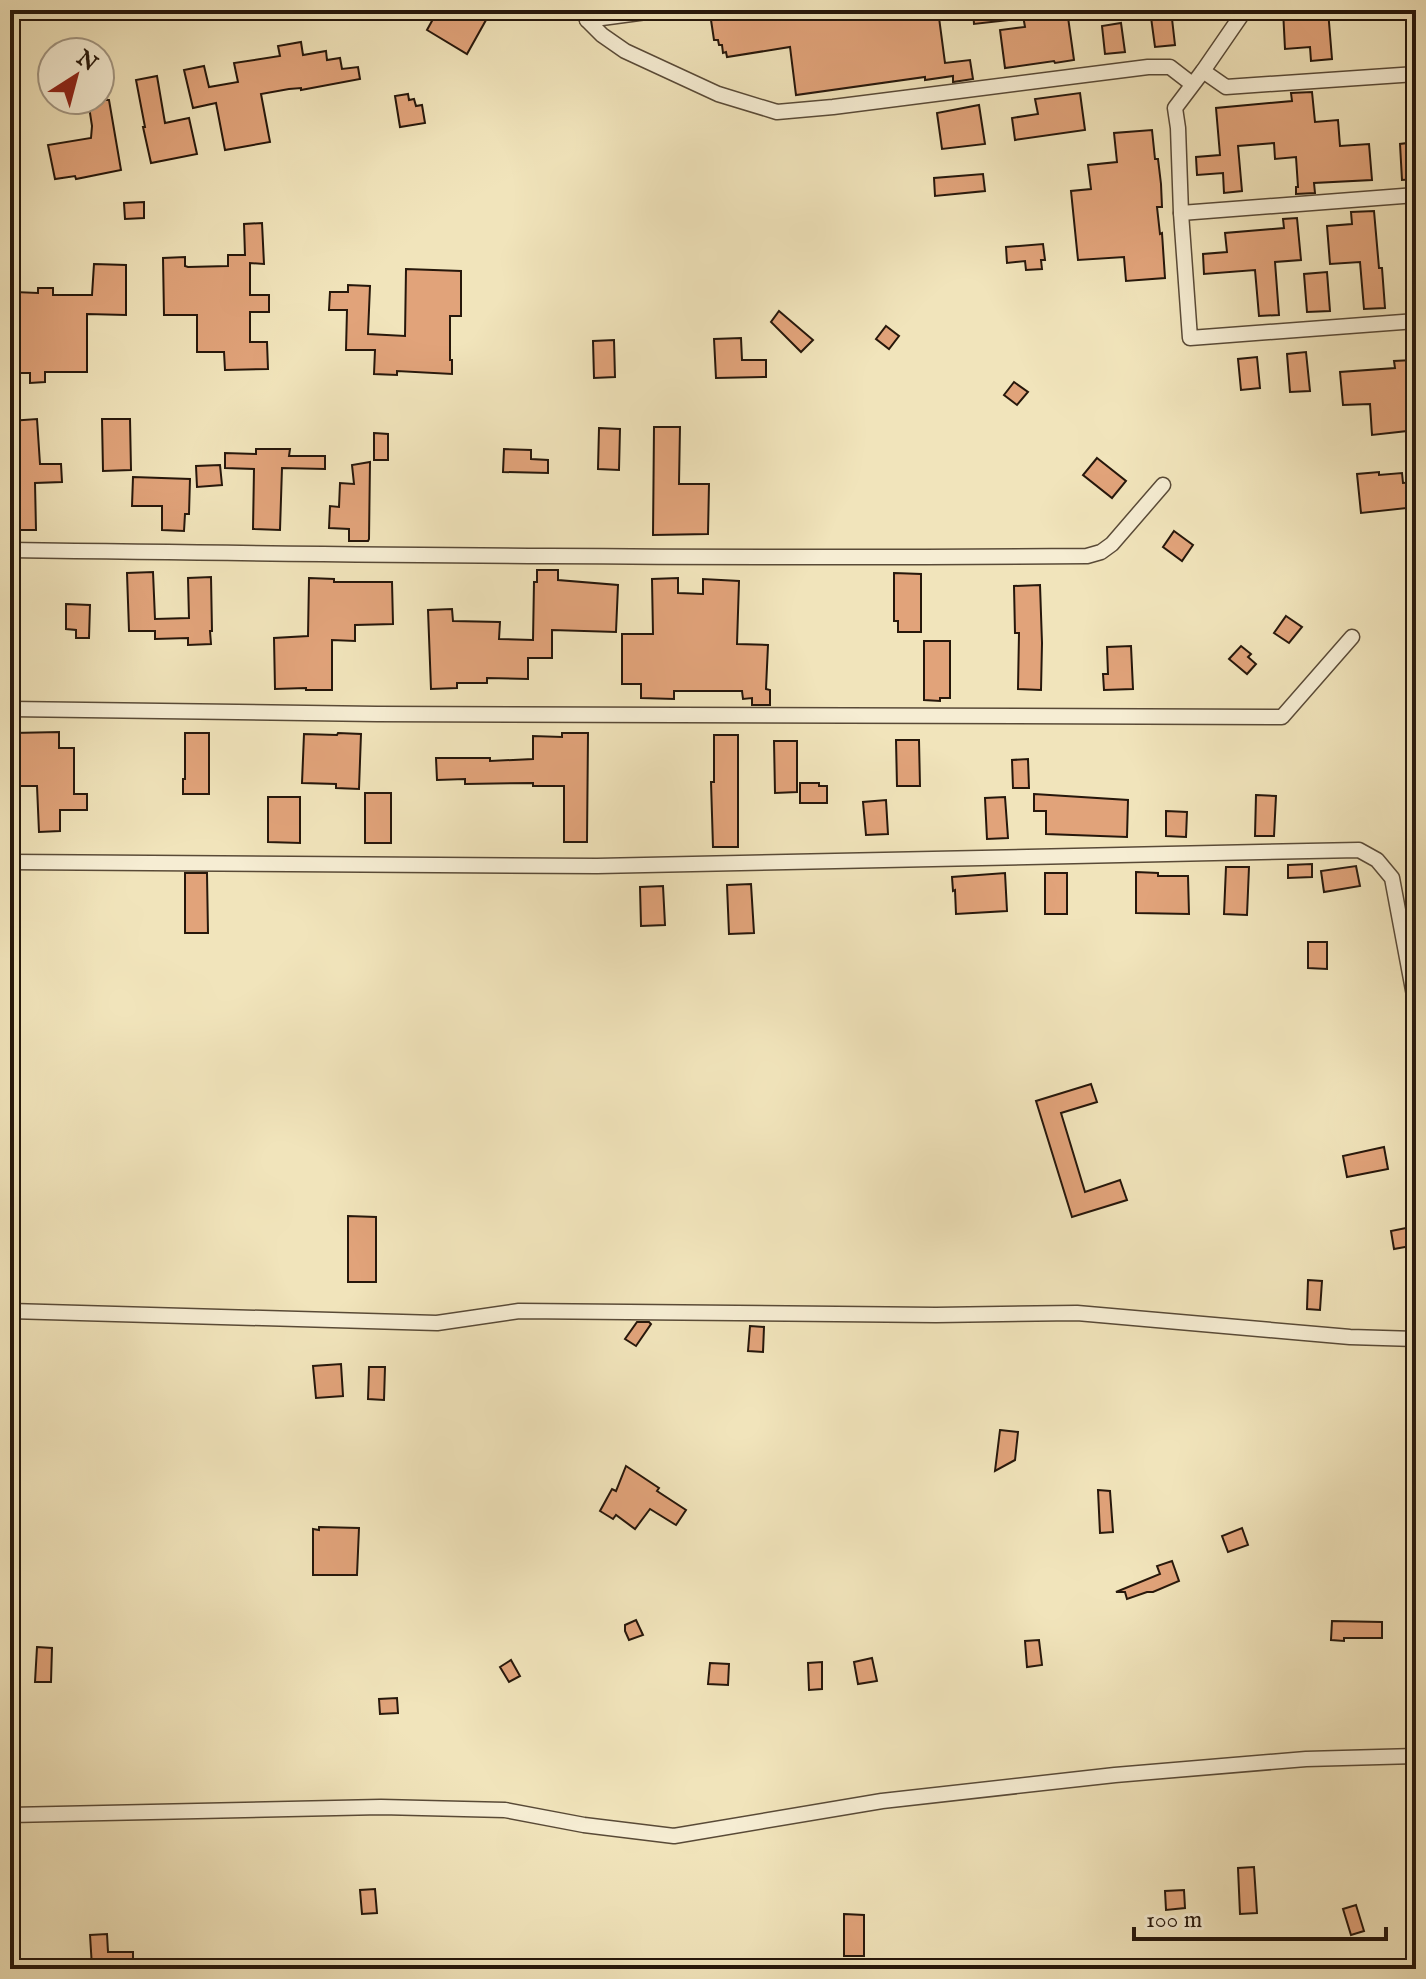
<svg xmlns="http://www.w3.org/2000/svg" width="1426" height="1979" viewBox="0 0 1426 1979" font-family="'IM FELL English',serif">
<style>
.building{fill:#e1a37a;stroke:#26170b;stroke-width:2}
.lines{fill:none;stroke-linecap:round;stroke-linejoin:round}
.minor-casing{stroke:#594a37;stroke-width:17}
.minor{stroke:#f6edd3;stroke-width:14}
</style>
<rect width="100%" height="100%" fill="#f1e4bb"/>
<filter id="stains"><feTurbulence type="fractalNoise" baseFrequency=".0025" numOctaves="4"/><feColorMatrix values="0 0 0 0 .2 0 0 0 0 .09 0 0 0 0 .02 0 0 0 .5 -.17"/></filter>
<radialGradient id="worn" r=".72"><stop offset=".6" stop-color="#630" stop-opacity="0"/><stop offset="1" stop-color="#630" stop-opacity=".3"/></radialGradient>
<g class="building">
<polygon points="438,10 469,10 486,20 467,54 427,30"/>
<polygon points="779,10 806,10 806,12 822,10 938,10 945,63 970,60 973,79 953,82 953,76 925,80 925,77 796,95 790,47 727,57 726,52 723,53 722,45 719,45 718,40 714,40 711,20 760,14 759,13"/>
<polygon points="973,10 1016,10 1017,19 974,24"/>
<polygon points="1022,10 1067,10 1074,60 1055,63 1054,61 1005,68 1000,30 1025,27"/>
<polygon points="1150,10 1171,10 1175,45 1155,47"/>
<polygon points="1283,10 1328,10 1332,59 1311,61 1310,47 1285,49"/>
<polygon points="1121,23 1125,52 1105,54 1102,26"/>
<polygon points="301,42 303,55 326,51 327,60 340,58 342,69 358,67 360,79 301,90 301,88 289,89 261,94 270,142 225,150 216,103 193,108 184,70 204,66 209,87 238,82 234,63 280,56 278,46"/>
<polygon points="157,76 165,123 189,118 197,154 151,163 143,127 145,127 136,80"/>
<polygon points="1312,92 1315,122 1338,120 1340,146 1369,144 1372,180 1314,183 1315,193 1296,194 1296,187 1298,187 1296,157 1275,159 1274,143 1238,146 1242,191 1224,193 1223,173 1197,175 1196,157 1220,155 1216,108 1292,101 1291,93"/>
<polygon points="1080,93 1085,130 1015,140 1012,118 1038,114 1035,99"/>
<polygon points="408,94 409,100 414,99 416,106 422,105 425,123 400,127 395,96"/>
<polygon points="88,100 109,100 121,170 76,179 75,176 55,179 48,145 91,138 92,126"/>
<polygon points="979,105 985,144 942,149 937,113"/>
<polygon points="1152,130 1155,159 1158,159 1161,184 1162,207 1157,207 1160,234 1162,233 1165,278 1126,281 1124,257 1078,260 1071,191 1091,189 1088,165 1117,162 1114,133"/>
<polygon points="1416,142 1416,179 1402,180 1400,144"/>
<polygon points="983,174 985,191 935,196 934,178"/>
<polygon points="144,202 144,218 125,219 124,203"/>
<polygon points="1374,211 1379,268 1382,268 1385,308 1364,309 1360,262 1330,264 1327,226 1352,224 1351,212"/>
<polygon points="1297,218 1301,260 1275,262 1279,315 1259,316 1255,270 1204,274 1203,254 1227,252 1225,233 1284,228 1283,219"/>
<polygon points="262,223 264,264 250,263 250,295 269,295 269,312 250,312 250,342 267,342 268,369 225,370 224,352 197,352 197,315 164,315 163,258 185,257 185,266 188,267 228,266 228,255 245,255 244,224"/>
<polygon points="1043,244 1045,260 1041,260 1042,269 1026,270 1025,261 1007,263 1006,247"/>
<polygon points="94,264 126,265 126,315 87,314 87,372 45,372 45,382 30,383 30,373 10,373 10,302 15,302 15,292 38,293 38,288 53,288 53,295 92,295"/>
<polygon points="406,269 461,271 461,316 450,316 450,360 452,360 452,374 397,371 397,375 374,374 375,350 346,350 347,310 329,310 330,292 348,292 348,285 370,286 368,334 405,336"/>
<polygon points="1327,272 1330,311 1307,312 1304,274"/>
<polygon points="779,311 813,340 801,352 771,322"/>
<polygon points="886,326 899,336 889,349 876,339"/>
<polygon points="741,338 742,360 766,360 766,377 716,378 714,339"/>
<polygon points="614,340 615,377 594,378 593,341"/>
<polygon points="1306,352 1310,391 1290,392 1287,354"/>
<polygon points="1257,357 1260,388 1241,390 1238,359"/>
<polygon points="1413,360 1416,430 1372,435 1370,404 1343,405 1340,372 1395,368 1394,361"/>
<polygon points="1014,382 1028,392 1017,405 1004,395"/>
<polygon points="37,419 40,464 61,464 62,482 35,483 36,530 12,530 12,485 13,485 10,421"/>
<polygon points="102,419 130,419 131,470 103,471"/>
<polygon points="654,427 680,427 679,484 709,484 708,534 653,535"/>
<polygon points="599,428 620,429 619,470 598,469"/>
<polygon points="374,433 388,434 388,460 374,460"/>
<polygon points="256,449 290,449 289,456 325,456 325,469 282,468 280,530 253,529 254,469 225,468 225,453 256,454"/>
<polygon points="504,449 531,450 531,459 548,460 548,473 503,472"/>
<polygon points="1097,458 1126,481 1112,498 1083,475"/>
<polygon points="370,462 369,539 368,541 349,541 349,529 329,528 330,506 339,507 340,483 354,484 352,465"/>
<polygon points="220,465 222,485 197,487 196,466"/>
<polygon points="1379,472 1379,475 1402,473 1403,483 1416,482 1416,507 1361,513 1357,474"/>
<polygon points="133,477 190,479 189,514 185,514 184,531 162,530 162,506 132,506"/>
<polygon points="1174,531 1193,545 1182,561 1163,547"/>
<polygon points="537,570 558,570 558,580 618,585 616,632 552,630 552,658 528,658 528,679 487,678 487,683 457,683 457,688 431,689 428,610 452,609 453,621 500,622 499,639 533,640 534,582 537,582"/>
<polygon points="153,572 155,619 189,618 188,578 211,577 212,631 210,631 211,644 188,645 188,638 155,639 155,631 129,631 127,573"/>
<polygon points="894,573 921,574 921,632 898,632 898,621 894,621"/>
<polygon points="309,578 334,579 334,582 392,582 393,624 355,625 355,641 332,640 332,690 306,690 306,688 275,689 274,638 308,636"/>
<polygon points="678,578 678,593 703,594 703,579 739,581 737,644 768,645 766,689 770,690 770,705 752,705 752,698 743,699 742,691 674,691 674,699 641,698 641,684 622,684 622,634 653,634 652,579"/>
<polygon points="1040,585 1042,643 1041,690 1018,689 1019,633 1015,633 1014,586"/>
<polygon points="66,604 90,605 89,638 76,638 76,630 66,629"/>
<polygon points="1286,616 1302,627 1289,643 1274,633"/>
<polygon points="924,641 950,641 950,698 940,698 940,701 924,700"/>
<polygon points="1131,646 1133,689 1104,690 1103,674 1108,674 1107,647"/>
<polygon points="1241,646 1251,654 1248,657 1256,664 1247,674 1229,659"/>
<polygon points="59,732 59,748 74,748 74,794 87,794 87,810 60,810 60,831 39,832 37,786 10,786 10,753 13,753 13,733"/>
<polygon points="185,733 209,733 209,794 183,794 183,779 185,779"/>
<polygon points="338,733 361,734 359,789 336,788 336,784 302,783 304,734 337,735"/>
<polygon points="562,733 588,733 587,842 564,842 564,786 533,786 533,783 465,784 465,779 437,780 436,758 490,758 490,761 533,759 533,736 562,737"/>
<polygon points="714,735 738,735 738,847 713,847 711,782 714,782"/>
<polygon points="896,740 919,740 920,786 897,786"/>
<polygon points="774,741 797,741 797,792 775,793"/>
<polygon points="1028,759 1029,788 1013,788 1012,760"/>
<polygon points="800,783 819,783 819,786 827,786 827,803 800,803"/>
<rect x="365" y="793" width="26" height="50"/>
<polygon points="1034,794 1128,800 1127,837 1046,834 1046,811 1034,811"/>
<polygon points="1256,795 1276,796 1274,836 1255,836"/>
<polygon points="268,797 300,797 300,843 268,842"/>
<polygon points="1005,797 1008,838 987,839 985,798"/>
<polygon points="886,800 888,834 866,835 863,802"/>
<polygon points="1166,811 1187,812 1186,837 1166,836"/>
<polygon points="1312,864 1312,877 1288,878 1288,865"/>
<polygon points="1356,866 1360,886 1324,892 1321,871"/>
<polygon points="1226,867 1249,867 1247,915 1224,914"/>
<polygon points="1136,872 1158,873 1158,876 1188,876 1189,914 1136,913"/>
<polygon points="185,873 207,873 208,933 185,933"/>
<polygon points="1005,873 1007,911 956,914 955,890 953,891 952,877"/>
<rect x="1045" y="873" width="22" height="41"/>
<polygon points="751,884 754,933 729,934 727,885"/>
<polygon points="663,886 665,925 641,926 640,887"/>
<polygon points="1308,942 1327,942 1327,969 1308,968"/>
<polygon points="1091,1084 1097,1102 1061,1113 1085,1192 1120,1180 1127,1200 1072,1217 1036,1101"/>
<polygon points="1384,1147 1388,1169 1347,1177 1343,1156"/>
<polygon points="348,1216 376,1217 376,1282 348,1282"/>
<polygon points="1416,1226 1416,1245 1394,1249 1391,1231"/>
<polygon points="1308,1280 1322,1281 1320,1310 1307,1309"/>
<polygon points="637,1322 649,1322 651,1324 636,1346 625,1339"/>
<polygon points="750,1326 764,1327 763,1352 748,1351"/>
<polygon points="341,1364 343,1396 316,1398 313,1366"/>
<polygon points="369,1367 385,1367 384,1400 368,1399"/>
<polygon points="1000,1430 1018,1432 1015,1460 995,1471"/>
<polygon points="626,1466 659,1488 657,1491 686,1510 676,1525 650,1509 635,1529 616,1515 613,1519 600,1511 612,1489 616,1491"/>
<polygon points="1098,1490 1110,1491 1113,1532 1100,1533"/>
<polygon points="319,1527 359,1528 357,1575 313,1575 313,1529 319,1530"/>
<polygon points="1242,1528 1248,1545 1228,1552 1222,1536"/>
<polygon points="1172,1561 1179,1581 1153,1592 1147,1592 1127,1599 1125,1592 1116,1592 1160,1574 1157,1566"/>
<polygon points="636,1620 643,1635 629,1640 625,1631 625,1625"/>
<polygon points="1332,1621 1382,1622 1382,1638 1344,1638 1344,1641 1331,1640"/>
<polygon points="1039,1640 1042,1665 1027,1667 1025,1641"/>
<polygon points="37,1647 52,1648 51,1682 35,1682"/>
<polygon points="872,1658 877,1681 858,1684 854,1662"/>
<polygon points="511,1660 520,1676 509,1682 500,1667"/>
<polygon points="822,1662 822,1689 809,1690 808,1663"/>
<polygon points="710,1663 729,1664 728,1685 708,1684"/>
<polygon points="397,1698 398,1713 380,1714 379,1699"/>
<polygon points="1254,1867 1257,1913 1240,1914 1238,1868"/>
<polygon points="375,1889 377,1913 362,1914 360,1890"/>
<polygon points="1184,1890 1185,1908 1166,1910 1165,1891"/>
<polygon points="1356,1905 1364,1931 1351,1935 1343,1909"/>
<polygon points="844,1914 864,1915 864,1956 844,1956"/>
<polygon points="107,1934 108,1952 133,1952 133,1967 92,1967 90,1935"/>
</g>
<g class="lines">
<defs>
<g id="minor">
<polyline points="1245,10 1203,71 1175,108 1178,128 1181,213 1190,338 1416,321"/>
<polyline points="587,20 602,35 625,51 718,94 777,112 833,107 1148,67 1170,67 1192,84"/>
<polyline points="587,20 661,10"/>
<polyline points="1203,71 1226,87 1416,74"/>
<polyline points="1181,213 1416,195"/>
<path d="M 10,550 C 369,555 728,559 1087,556 L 1101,552 L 1112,544 L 1163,485"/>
<polyline points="10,709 377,714 1282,717 1352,637"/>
<polyline points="10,862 597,866 1359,850 1377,860 1392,878 1416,1006"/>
<polyline points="10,1311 437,1323 519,1311 936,1315 1077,1313 1350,1337 1416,1339"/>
<polyline points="10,1815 381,1807 505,1810 584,1825 674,1836 882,1801 1115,1775 1306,1759 1416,1756"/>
</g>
</defs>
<use href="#minor" class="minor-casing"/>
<use href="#minor" class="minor"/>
</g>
<rect width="1426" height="1979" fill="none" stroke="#f1e4bb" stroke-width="40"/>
<rect x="12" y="12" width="1402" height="1955" fill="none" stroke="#26170b" stroke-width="4"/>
<rect x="20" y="20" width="1386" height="1939" fill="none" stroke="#26170b" stroke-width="2"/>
<g transform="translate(76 76) rotate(36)"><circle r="38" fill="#f6edd3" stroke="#a39783" stroke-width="2"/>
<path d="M0-6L14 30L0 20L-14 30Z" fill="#8f2418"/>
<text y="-12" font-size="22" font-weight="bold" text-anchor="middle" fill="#26170b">N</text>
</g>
<path d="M1134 1927v12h252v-12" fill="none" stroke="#26170b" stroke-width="4"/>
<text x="1146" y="1927" font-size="24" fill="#26170b" stroke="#f6edd3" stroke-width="6" paint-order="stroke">100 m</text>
<rect width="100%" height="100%" filter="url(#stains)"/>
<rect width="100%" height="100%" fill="url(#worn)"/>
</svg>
